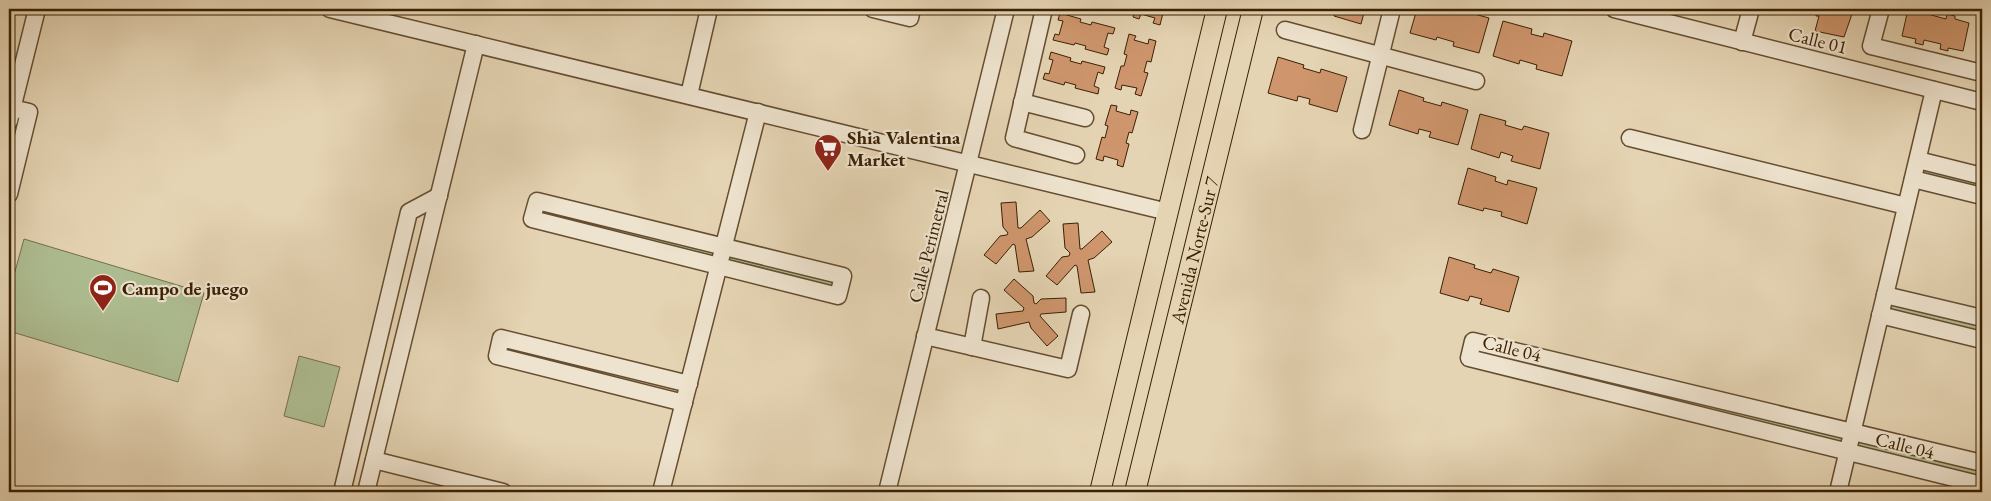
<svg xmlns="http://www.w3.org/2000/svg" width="1991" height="501" viewBox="0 0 1991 501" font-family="'EB Garamond',serif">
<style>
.green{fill:#aebe92;stroke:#746f4c}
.building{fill:#cf966d;stroke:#3a2005}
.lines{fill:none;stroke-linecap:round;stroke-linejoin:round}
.minor-casing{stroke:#654d30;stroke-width:19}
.major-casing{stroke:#3a2005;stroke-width:22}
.minor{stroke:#eee3ce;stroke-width:16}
.major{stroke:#e5d4b3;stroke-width:20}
.labels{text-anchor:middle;stroke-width:4.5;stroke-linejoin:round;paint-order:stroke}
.street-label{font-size:19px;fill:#3a2005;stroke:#eee3ce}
.poi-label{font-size:19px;font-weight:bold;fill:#3a2005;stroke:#eee3ce;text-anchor:start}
</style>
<rect width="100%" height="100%" fill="#e5d4b3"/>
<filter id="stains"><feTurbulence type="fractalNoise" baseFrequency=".004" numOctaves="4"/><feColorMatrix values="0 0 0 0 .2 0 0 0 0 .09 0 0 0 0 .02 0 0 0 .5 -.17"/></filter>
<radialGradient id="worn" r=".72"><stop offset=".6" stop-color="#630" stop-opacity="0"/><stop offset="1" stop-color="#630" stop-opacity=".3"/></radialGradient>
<g class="green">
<polygon points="1917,160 1982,176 1982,196 1913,179"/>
<polygon points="537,201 843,276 838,296 532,219"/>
<polygon points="24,239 204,293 178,382 9,331 9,293"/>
<polygon points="1885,295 1982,319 1982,339 1880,315"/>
<polygon points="1473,341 1982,463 1982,485 1469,358"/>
<polygon points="299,356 340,367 324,427 284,416"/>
</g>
<g class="building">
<polygon points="1135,9 1164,9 1160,25 1153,23 1155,18 1141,14 1139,19 1133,17"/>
<polygon points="1322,9 1365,9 1361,24 1334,16 1335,12"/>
<polygon points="1417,9 1448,9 1447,11 1459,14 1460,10 1489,18 1479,53 1453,46 1454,42 1437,37 1436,40 1410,33"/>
<polygon points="1817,9 1848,9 1847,13 1852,14 1844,37 1815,31 1819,16 1816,16"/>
<polygon points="1908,9 1923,12 1924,9 1932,11 1931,15 1946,19 1947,14 1955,16 1955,19 1969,23 1963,51 1948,48 1948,51 1940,49 1941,44 1924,40 1923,45 1915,43 1916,39 1902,36"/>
<polygon points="1964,9 1982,9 1982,13"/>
<polygon points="1060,13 1081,19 1080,22 1091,25 1092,22 1115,28 1113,34 1108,33 1104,47 1109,49 1107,55 1085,49 1086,46 1075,43 1074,45 1053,40 1055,34 1059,35 1063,21 1058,20"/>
<polygon points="1503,21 1532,29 1531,34 1543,37 1544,33 1572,41 1562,76 1536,69 1537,65 1520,60 1519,64 1493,56"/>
<polygon points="1129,34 1136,36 1134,40 1148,44 1149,39 1156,41 1151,62 1147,61 1144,72 1148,73 1141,96 1135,94 1137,88 1122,85 1121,90 1115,88 1121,66 1124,66 1127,55 1124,54"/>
<polygon points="1051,52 1071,58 1070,61 1081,64 1082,61 1105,67 1103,74 1098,72 1094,86 1099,88 1098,94 1075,88 1076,85 1065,82 1064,85 1043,79 1045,73 1049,74 1053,60 1049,59"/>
<polygon points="1278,57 1304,65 1303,68 1320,73 1321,69 1347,77 1337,112 1309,104 1310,99 1298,96 1297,101 1268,93"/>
<polygon points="1399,90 1424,98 1423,101 1441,106 1442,102 1468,110 1458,145 1429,137 1431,132 1419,129 1418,134 1389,125"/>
<polygon points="1111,105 1117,106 1116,111 1130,115 1131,110 1138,112 1132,133 1129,132 1126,143 1129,144 1123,167 1117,165 1118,160 1104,156 1103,161 1096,159 1102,137 1105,138 1108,126 1105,125"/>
<polygon points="1480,114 1506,121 1505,125 1522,130 1524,126 1549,133 1540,169 1511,161 1513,156 1501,152 1499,158 1471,149"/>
<polygon points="1468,168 1496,177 1495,181 1507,185 1508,180 1537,188 1527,224 1501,216 1502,212 1484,208 1483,211 1458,204"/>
<polygon points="1016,202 1018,228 1021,228 1040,210 1050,221 1032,237 1026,239 1034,271 1019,272 1015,245 1013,244 996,264 984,255 1000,236 1007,235 1008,233 1003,227 1001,203"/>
<polygon points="1078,223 1080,249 1082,249 1102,231 1112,242 1094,258 1088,260 1095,292 1081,293 1077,266 1075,265 1057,285 1046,276 1062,257 1069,256 1070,253 1065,248 1063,224"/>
<polygon points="1449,257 1475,265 1474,268 1491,273 1493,269 1519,277 1509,312 1480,304 1482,299 1470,296 1468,301 1440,293"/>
<polygon points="1014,279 1033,296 1034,303 1036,304 1041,299 1066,298 1066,312 1041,314 1040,316 1058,336 1047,346 1031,328 1029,322 998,329 996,314 1023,311 1024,308 1004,290"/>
</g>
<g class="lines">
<defs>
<g id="minor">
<polyline points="330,9 1168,212"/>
<polyline points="873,9 910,18 912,9"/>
<polyline points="1044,9 1014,138 1076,155"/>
<polyline points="1614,9 1982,102"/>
<polyline points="1881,9 1871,46 1982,73"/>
<polyline points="1285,30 1476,81"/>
<polyline points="1742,42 1751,9"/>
<polyline points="689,95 709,9"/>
<polyline points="1022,102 1085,118"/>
<polyline points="9,121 37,9"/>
<polyline points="1362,130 1392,9"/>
<polyline points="1630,138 1906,206"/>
<polyline points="1918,160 1982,176"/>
<polyline points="1913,179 1982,196"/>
<polyline points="9,194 29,112 12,108"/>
<polygon points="537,201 843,276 838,296 532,219"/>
<polyline points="1885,295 1982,318"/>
<polyline points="1880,315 1982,340"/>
<polyline points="925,336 1068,369 1081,314"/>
<polyline points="972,347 981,298"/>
<polyline points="684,403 497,356 501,338 689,384"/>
<polyline points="374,460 503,492"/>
<polyline points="1982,463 1473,341 1469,358 1982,485"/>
<polyline points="342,492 409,212 439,196"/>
<polyline points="366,492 476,44"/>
<polyline points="661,492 758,112"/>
<polyline points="887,492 1006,9"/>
<polyline points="1838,492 1934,90"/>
</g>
<g id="major">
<polyline points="1100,492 1217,9"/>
<path id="s1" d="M 1135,492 L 1253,9"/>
</g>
</defs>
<use href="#minor" class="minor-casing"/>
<use href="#major" class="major-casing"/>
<use href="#minor" class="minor"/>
<use href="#major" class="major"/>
</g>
<defs>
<symbol id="supermarket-pin" viewBox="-11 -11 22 30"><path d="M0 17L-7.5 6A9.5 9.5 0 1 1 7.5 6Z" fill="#8f2418" stroke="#eee3ce"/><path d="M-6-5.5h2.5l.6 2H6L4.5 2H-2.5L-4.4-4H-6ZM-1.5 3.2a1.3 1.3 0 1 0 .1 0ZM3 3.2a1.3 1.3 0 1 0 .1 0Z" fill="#fff"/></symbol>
<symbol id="stadium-pin" viewBox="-11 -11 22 30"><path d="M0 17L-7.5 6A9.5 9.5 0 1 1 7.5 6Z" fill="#8f2418" stroke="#eee3ce"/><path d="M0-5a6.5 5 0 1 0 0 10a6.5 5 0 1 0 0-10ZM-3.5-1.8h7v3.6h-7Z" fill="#fff"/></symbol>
</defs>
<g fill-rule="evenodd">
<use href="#supermarket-pin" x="812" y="132" width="32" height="43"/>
<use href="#stadium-pin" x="87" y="272" width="32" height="43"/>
</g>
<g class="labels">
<g class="street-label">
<text transform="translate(1818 40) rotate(14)" y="7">Calle 01</text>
<text transform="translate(928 246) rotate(-76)" y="7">Calle Perimetral</text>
<text dy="7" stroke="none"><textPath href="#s1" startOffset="249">Avenida Norte-Sur 7</textPath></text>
<text transform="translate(1512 348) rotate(14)" y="7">Calle 04</text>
<text transform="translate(1905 445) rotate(14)" y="7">Calle 04</text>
</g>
<g class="poi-label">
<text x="847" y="144">Shia Valentina<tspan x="847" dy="22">Market</tspan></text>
<text x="122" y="295">Campo de juego</text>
</g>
</g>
<rect width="1991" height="501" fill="none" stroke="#e5d4b3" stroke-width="30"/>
<rect x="10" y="10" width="1971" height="481" fill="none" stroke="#3a2005" stroke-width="2.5"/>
<rect x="15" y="15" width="1961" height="471" fill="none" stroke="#3a2005"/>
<rect width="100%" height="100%" filter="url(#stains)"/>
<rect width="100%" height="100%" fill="url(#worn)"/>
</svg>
